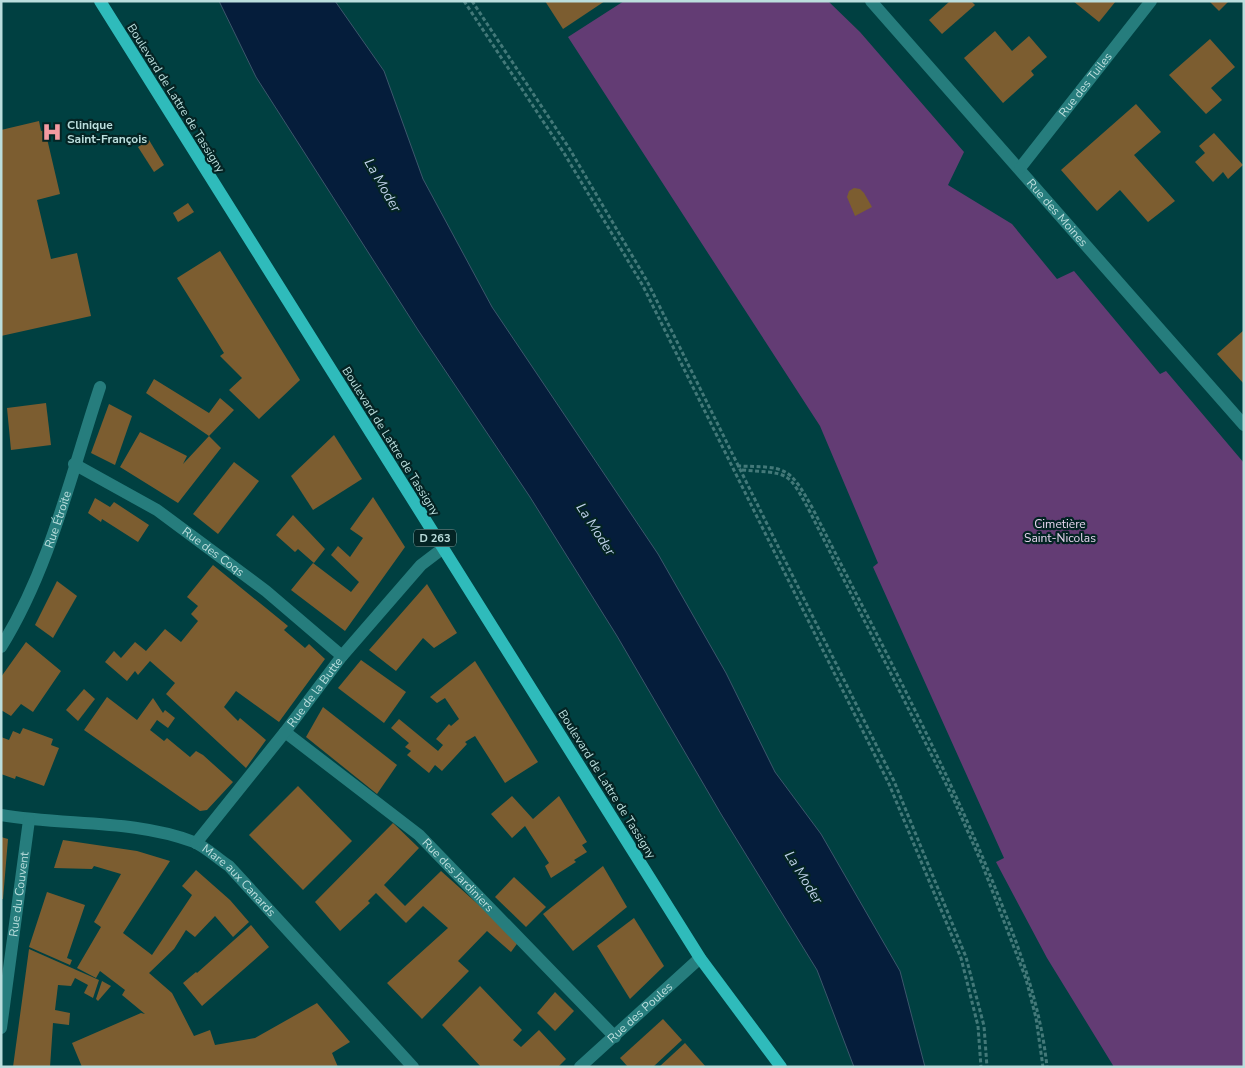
<svg xmlns="http://www.w3.org/2000/svg" width="1245" height="1068" viewBox="0 0 1245 1068" font-family="'Nunito Sans',sans-serif">
<style>
.green{fill:#633c74}
.water{fill:#051d3b;stroke:#3c576c}
.building{fill:#7c5d30}
.lines{fill:none;stroke-linecap:round;stroke-linejoin:round}
.path{stroke:#437979;stroke-width:3;stroke-dasharray:4 2.5;stroke-linecap:butt}
.minor{stroke:#267d7d;stroke-width:12}
.major{stroke:#2fbbbb;stroke-width:12}
.labels{text-anchor:middle;stroke-width:4.5;stroke-linejoin:round;paint-order:stroke}
.shield{fill:#042424;stroke:#84a6a6;stroke-width:1}
.shield-label{font-size:11px;font-weight:bold;fill:#bbdedd}
.street-label{font-size:12px;fill:#bbdedd;stroke:#042424}
.poi-label{font-size:12px;font-weight:bold;fill:#bbdedd;stroke:#042424;text-anchor:start}
.park-label{font-size:12px;fill:#e7d6ef;stroke:#042424}
.water-label{font-size:14px;font-style:italic;fill:#c0d2ea;stroke:#042424}
</style>
<rect width="100%" height="100%" fill="#004041"/>
<polygon class="green" points="624,1 828,1 860,32 964,152 948,185 1012,224 1057,279 1074,271 1160,374 1166,371 1244,463 1244,1067 1114,1067 1047,958 996,862 1004,858 873,567 878,563 820,426 568,37"/>
<polygon class="water" points="219,1 335,1 384,71 423,179 492,307 658,554 726,673 775,772 821,834 900,971 925,1067 854,1067 817,970 721,814 617,636 530,497 418,330 256,77"/>
<g class="building">
<polygon points="545,1 605,1 563,29"/>
<polygon points="950,1 971,1 975,5 942,34 929,20"/>
<polygon points="1073,1 1116,1 1099,22"/>
<polygon points="1209,1 1229,1 1219,11"/>
<polygon points="995,31 1012,51 1029,36 1047,57 1031,71 1034,75 1003,103 964,58"/>
<polygon points="1210,39 1235,67 1211,88 1222,100 1206,114 1169,75"/>
<polygon points="1136,104 1161,132 1134,155 1175,201 1148,222 1120,190 1097,211 1061,170"/>
<polygon points="39,121 41,131 45,130 60,194 37,200 51,259 77,253 91,316 1,336 1,130"/>
<polygon points="1214,133 1243,165 1228,179 1223,172 1213,182 1195,162 1205,153 1199,146"/>
<polygon points="149,140 164,165 154,172 138,147"/>
<polygon points="854,188 860,189 864,193 872,207 855,216 847,197 849,191"/>
<polygon points="188,203 194,212 178,222 173,213"/>
<polygon points="220,251 300,380 259,419 229,390 242,378 220,356 224,353 177,278"/>
<polygon points="1244,330 1244,384 1217,354"/>
<polygon points="154,379 209,413 220,398 234,410 209,436 146,393"/>
<polygon points="46,403 51,445 11,450 7,408"/>
<polygon points="109,404 132,416 115,465 91,453"/>
<polygon points="140,432 187,456 183,464 209,436 221,448 178,503 120,467"/>
<polygon points="334,435 362,479 313,510 291,476"/>
<polygon points="234,462 259,481 218,534 193,514"/>
<polygon points="373,497 405,547 345,631 291,590 313,563 351,592 359,582 331,555 338,546 350,557 363,538 350,529"/>
<polygon points="95,498 110,507 114,502 149,525 138,542 102,519 101,522 88,513"/>
<polygon points="293,515 325,549 314,563 298,549 295,552 276,535"/>
<polygon points="213,565 288,626 284,630 305,648 309,644 325,659 279,722 236,691 224,707 238,721 240,718 266,740 246,768 166,694 175,683 150,661 138,675 135,671 127,681 105,662 114,651 121,658 135,642 146,651 165,629 181,642 198,621 191,614 198,606 187,597"/>
<polygon points="57,581 77,596 53,638 35,625"/>
<polygon points="427,584 457,633 434,648 423,638 396,671 369,650"/>
<polygon points="26,642 61,671 33,712 21,704 11,716 1,710 1,677"/>
<polygon points="361,660 406,692 384,723 338,688"/>
<polygon points="475,661 538,762 505,783 475,736 465,742 467,744 442,771 435,765 429,773 407,755 411,751 405,747 409,743 391,728 399,719 438,751 443,745 436,739 449,724 451,726 459,719 445,698 437,703 430,697"/>
<polygon points="84,689 95,699 78,721 66,710"/>
<polygon points="107,697 137,720 153,698 163,713 165,710 175,718 168,728 157,720 150,730 164,741 167,738 190,757 196,751 203,755 233,782 207,810 200,811 84,730"/>
<polygon points="323,707 397,765 377,794 306,737"/>
<polygon points="23,728 53,739 51,745 59,748 44,786 16,776 15,779 1,774 1,737 9,740 13,731 20,734"/>
<polygon points="298,786 352,841 303,890 249,835"/>
<polygon points="512,796 533,819 559,796 587,842 582,845 587,852 574,860 576,862 551,878 545,866 549,863 525,826 512,838 491,814"/>
<polygon points="393,823 419,848 384,885 405,906 441,871 519,941 511,952 487,931 458,961 469,971 422,1019 387,983 448,928 423,906 406,923 376,893 368,901 370,903 340,931 315,902"/>
<polygon points="1,837 8,839 3,899 1,899"/>
<polygon points="63,840 137,851 170,861 123,933 152,955 192,895 182,886 196,870 230,900 249,922 233,937 215,916 195,937 186,930 174,949 149,973 172,993 194,1036 210,1030 215,1045 255,1038 317,1003 350,1042 332,1053 338,1067 82,1067 72,1043 141,1013 145,1014 122,995 125,990 100,971 96,978 77,968 101,927 94,922 121,874 94,866 92,869 54,868"/>
<polygon points="603,866 627,907 573,951 543,914"/>
<polygon points="514,877 546,907 526,927 495,897"/>
<polygon points="47,892 85,905 67,958 72,960 70,965 29,947"/>
<polygon points="634,918 664,966 630,999 597,946"/>
<polygon points="251,925 269,947 202,1006 183,983 196,972 197,973"/>
<polygon points="29,949 99,980 93,998 84,993 88,985 75,978 71,986 58,985 55,1010 70,1013 69,1025 53,1023 50,1067 13,1067"/>
<polygon points="102,981 111,986 98,1001 96,999"/>
<polygon points="480,986 522,1030 513,1040 521,1047 539,1030 566,1059 558,1067 481,1067 442,1025"/>
<polygon points="555,992 574,1011 555,1031 537,1013"/>
<polygon points="663,1019 682,1040 653,1067 628,1067 620,1058"/>
<polygon points="685,1043 706,1067 659,1067"/>
</g>
<g class="lines">
<g class="path">
<polyline points="464,1 564,153 643,286 889,784 961,958 978,1026 981,1067"/>
<polyline points="472,1 569,148 647,281 894,781 966,957 984,1026 987,1067"/>
<path d="M 737,466 C 787,467 789,466 813,509 C 874,630 939,750 990,875 C 1015,937 1040,999 1047,1067"/>
<path d="M 742,470 C 789,474 787,469 810,512 L 953,798 L 982,864 L 1026,979 L 1036,1018 L 1043,1067"/>
</g>
<g class="minor">
<path id="s1" d="M 871,1 L 1244,425"/>
<path id="s2" d="M 1020,168 L 1151,1"/>
<path id="s3" d="M 74,464 L 157,510 L 266,591 L 342,656"/>
<path id="s4" d="M 1,647 C 50,568 71,474 100,387"/>
<path id="s5" d="M 285,732 L 419,835 L 615,1037"/>
<path id="s6" d="M 1,815 C 65,826 133,819 194,842 C 206,847 218,859 229,866 L 413,1067"/>
<path id="s7" d="M 196,843 L 285,732 L 342,656 L 421,565 L 442,549"/>
<path id="s8" d="M 1,1028 L 29,820"/>
<path id="s9" d="M 580,1067 L 700,958"/>
</g>
<polyline class="major" points="100,1 700,958 781,1067"/>
</g>
<defs>
<symbol id="hospital-bare" viewBox="-9 -9 18 18"><path d="M-5-5h3v3.5h4V-5h3V5h-3V1.5h-4V5h-3Z" fill="#f49aa1" stroke="#042424" stroke-width="2.5" paint-order="stroke"/></symbol>
</defs>
<g fill-rule="evenodd">
<use href="#hospital-bare" x="38" y="118" width="28" height="28"/>
</g>
<g class="labels">
<rect class="shield" x="414" y="529.5" width="42" height="17" rx="4"/>
<g class="shield-label">
<text x="435" y="542">D 263</text>
</g>
<g class="street-label">
<text dy="4" stroke="none"><textPath href="#s2" startOffset="106">Rue des Tuiles</textPath></text>
<text transform="translate(176 98) rotate(58)" y="4">Boulevard de Lattre de Tassigny</text>
<text dy="4" stroke="none"><textPath href="#s1" startOffset="282">Rue des Moines</textPath></text>
<text transform="translate(391 441) rotate(58)" y="4">Boulevard de Lattre de Tassigny</text>
<text dy="4" stroke="none"><textPath href="#s4" startOffset="140">Rue Étroite</textPath></text>
<text dy="4" stroke="none"><textPath href="#s3" startOffset="165">Rue des Coqs</textPath></text>
<text dy="4" stroke="none"><textPath href="#s7" startOffset="192">Rue de la Butte</textPath></text>
<text transform="translate(607 784) rotate(58)" y="4">Boulevard de Lattre de Tassigny</text>
<text dy="4" stroke="none"><textPath href="#s5" startOffset="225">Rue des Jardiniers</textPath></text>
<text dy="4" stroke="none"><textPath href="#s6" startOffset="255">Mare aux Canards</textPath></text>
<text dy="4" stroke="none"><textPath href="#s8" startOffset="135">Rue du Couvent</textPath></text>
<text dy="4" stroke="none"><textPath href="#s9" startOffset="81">Rue des Poules</textPath></text>
</g>
<g class="poi-label">
<text x="67" y="129">Clinique<tspan x="67" dy="14">Saint-François</tspan></text>
</g>
<g class="park-label">
<text x="1060" y="528">Cimetière<tspan x="1060" dy="14">Saint-Nicolas</tspan></text>
</g>
<g class="water-label">
<text transform="translate(383 185) rotate(60)" y="5">La Moder</text>
<text transform="translate(596 529) rotate(57)" y="5">La Moder</text>
<text transform="translate(804 877) rotate(58)" y="5">La Moder</text>
</g>
</g>
<rect width="1245" height="1068" fill="none" stroke="#bbdedd" stroke-width="5"/>
</svg>
